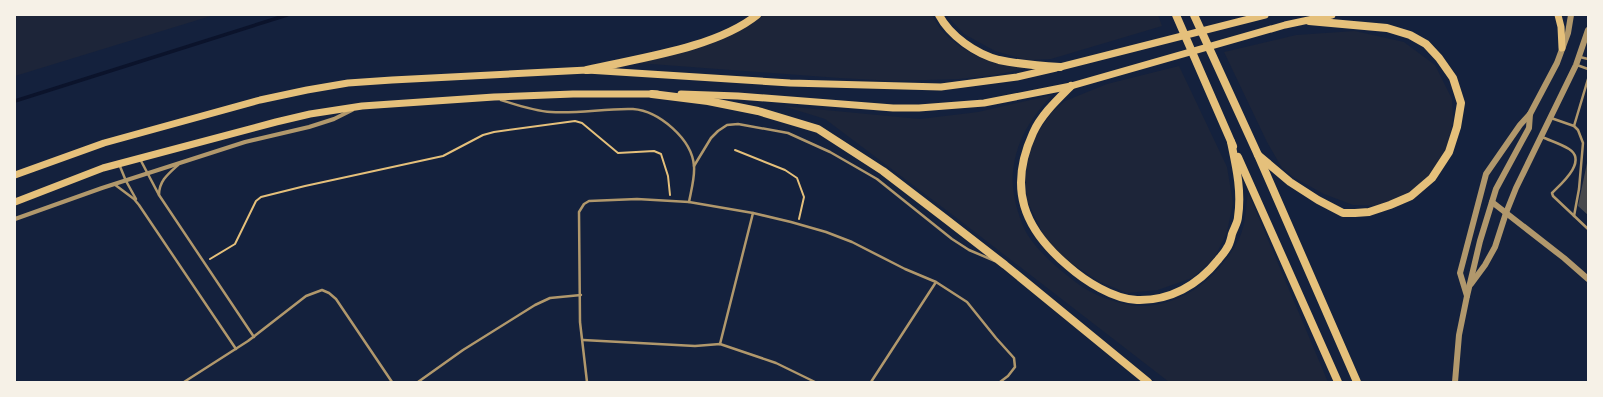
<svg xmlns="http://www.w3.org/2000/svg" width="1603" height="397" viewBox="0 0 1603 397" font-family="'Open Sans',sans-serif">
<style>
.green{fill:#1d2539}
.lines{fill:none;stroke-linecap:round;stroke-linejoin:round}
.stream{stroke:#0b132b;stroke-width:3.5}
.building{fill:#48494c}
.path{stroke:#e5c07b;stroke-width:2}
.service{stroke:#b1986c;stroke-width:2.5}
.minor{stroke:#b1986c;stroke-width:4}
.tertiary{stroke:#b1986c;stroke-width:6}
.secondary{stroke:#e5c07b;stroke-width:7}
.primary{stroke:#e5c07b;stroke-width:7}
.trunk{stroke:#e5c07b;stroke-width:8}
</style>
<rect width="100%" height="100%" fill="#14213d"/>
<g class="green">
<polygon points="15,15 214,15 15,76"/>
<path d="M 762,15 L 932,15 C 936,21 939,28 944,33 C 969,57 997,67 1031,67 L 995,75 L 959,79 L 895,81 L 839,78 L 638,63 L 738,31 Z"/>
<polygon points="946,15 1158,15 1162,26 1051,59 1027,60 995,51 964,34"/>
<polygon points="1355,31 1404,42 1435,65 1452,99 1453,120 1447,154 1436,173 1411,197 1385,206 1353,205 1324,194 1293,177 1282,168 1267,142 1224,52 1296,35"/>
<polygon points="1179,66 1227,167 1233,203 1227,232 1214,259 1192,278 1158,290 1127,293 1100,282 1069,262 1045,239 1027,200 1025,175 1030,150 1039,130 1053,111 1065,101 1107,84"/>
<path d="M 1052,95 C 1031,118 1016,140 1013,172 C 1011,190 1017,212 1024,228 C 1034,250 1064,274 1084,288 C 1098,297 1127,307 1144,306 C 1172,305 1200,290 1218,269 C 1226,260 1239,243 1242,231 C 1246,219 1246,205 1248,192 L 1328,382 L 1169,382 L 954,216 L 825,119 L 783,106 L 920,119 L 978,112 Z"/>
</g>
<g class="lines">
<polyline class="stream" points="15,101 287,15"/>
</g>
<polygon class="building" points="1587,163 1588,163 1588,215 1578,206"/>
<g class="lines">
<g class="path">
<polyline points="735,150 785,170 797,178 804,197 799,219"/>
<polyline points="210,259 235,244 256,201 261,197 305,186 443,156 483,135 494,132 575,121 582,123 618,153 654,151 661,154 668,176 670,195"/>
</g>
<g class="service">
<polyline points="1580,57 1588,59"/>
<polyline points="1577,65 1588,69"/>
<path d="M 501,100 C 517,105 534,111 551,112 C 578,114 606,108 633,109 C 659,111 692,139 694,166 C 695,177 691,191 689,202"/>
<polyline points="1551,118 1574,126 1578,130 1583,143 1579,189 1574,216"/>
<polyline points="1574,126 1588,79"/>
<path d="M 1542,137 C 1551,141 1561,144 1569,149 C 1588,161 1561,184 1552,193 L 1553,196 L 1588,229"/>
<polyline points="140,159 159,195"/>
<polyline points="119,164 126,181 136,199"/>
<path d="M 178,165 C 168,174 159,181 159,195 L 254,337"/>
<polyline points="694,166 711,138 718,131 727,125 738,124 788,133 830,152 877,179 952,239 969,250 995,261"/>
<polyline points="114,184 134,199 139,205 236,349"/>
<polyline points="583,340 695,346 720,344 776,363 815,382"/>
<polyline points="720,344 753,213"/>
<polyline points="184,382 248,341 306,296 322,290 329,293 336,299 392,382"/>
<polyline points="418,382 463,350 535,305 550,298 581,295"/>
<polyline points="587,382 580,322 579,212 584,204 589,201 637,199 689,202 753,213 791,222 826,232 852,242 905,269 936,282 967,302 996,338 1014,358 1015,367 1008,376 1000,382"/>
<polyline points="871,382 936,282"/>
</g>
<polyline class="minor" points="15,219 102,188 245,142 309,127 334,119 352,110"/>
<g class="tertiary">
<polyline points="1492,202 1564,258 1588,279"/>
<polyline points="1471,284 1485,265 1495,247 1506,213 1516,188 1576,65 1588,30"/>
<polyline points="1467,296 1460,273 1486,174 1520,125 1530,114"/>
<polyline points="1455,382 1459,335 1467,296 1480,241 1496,189 1529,128 1530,114 1557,63 1568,33 1571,15"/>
</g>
<g class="secondary">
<polyline points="681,94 738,96 893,108 919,108 984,103 1071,86"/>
<polyline points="15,175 104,143 260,100 307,90 348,83 392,80 587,70 790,83 941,87 1017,77 1056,68"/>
<polyline points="15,202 103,168 276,122 310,114 362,106 494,97 573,94 657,94"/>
</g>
<g class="primary">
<polyline points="1558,15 1561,27 1562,48"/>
<polyline points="1060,67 1265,15"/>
<polyline points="1071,86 1285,25 1332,15"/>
</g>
<g class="trunk">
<path d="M 939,15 C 950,36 976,54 999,60 C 1019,64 1040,66 1060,67"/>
<polyline points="1176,15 1233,146"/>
<polyline points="1194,15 1258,155 1357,382"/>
<path d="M 587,70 C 639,58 716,48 757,15"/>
<path d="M 1071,86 C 1057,100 1041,115 1033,133 C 1008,188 1023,228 1068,266 C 1085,281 1113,299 1137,300 C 1170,301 1198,285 1218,260 C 1221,256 1225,252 1227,248 C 1230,244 1231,238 1232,234 C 1234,228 1238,222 1238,217 C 1242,191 1236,166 1231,142"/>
<polyline points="652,94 708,101 758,111 818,129 883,171 947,220 1005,265 1148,382"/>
<polyline points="1258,155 1290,182 1318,200 1343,213 1355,213 1369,212 1390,205 1411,196 1432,178 1449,152 1457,127 1461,103 1453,78 1439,58 1426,44 1410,35 1387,28 1309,21"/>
<polyline points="1238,157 1338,382"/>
</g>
</g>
<rect width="1603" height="397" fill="none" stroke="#f6f1e7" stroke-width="32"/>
</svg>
